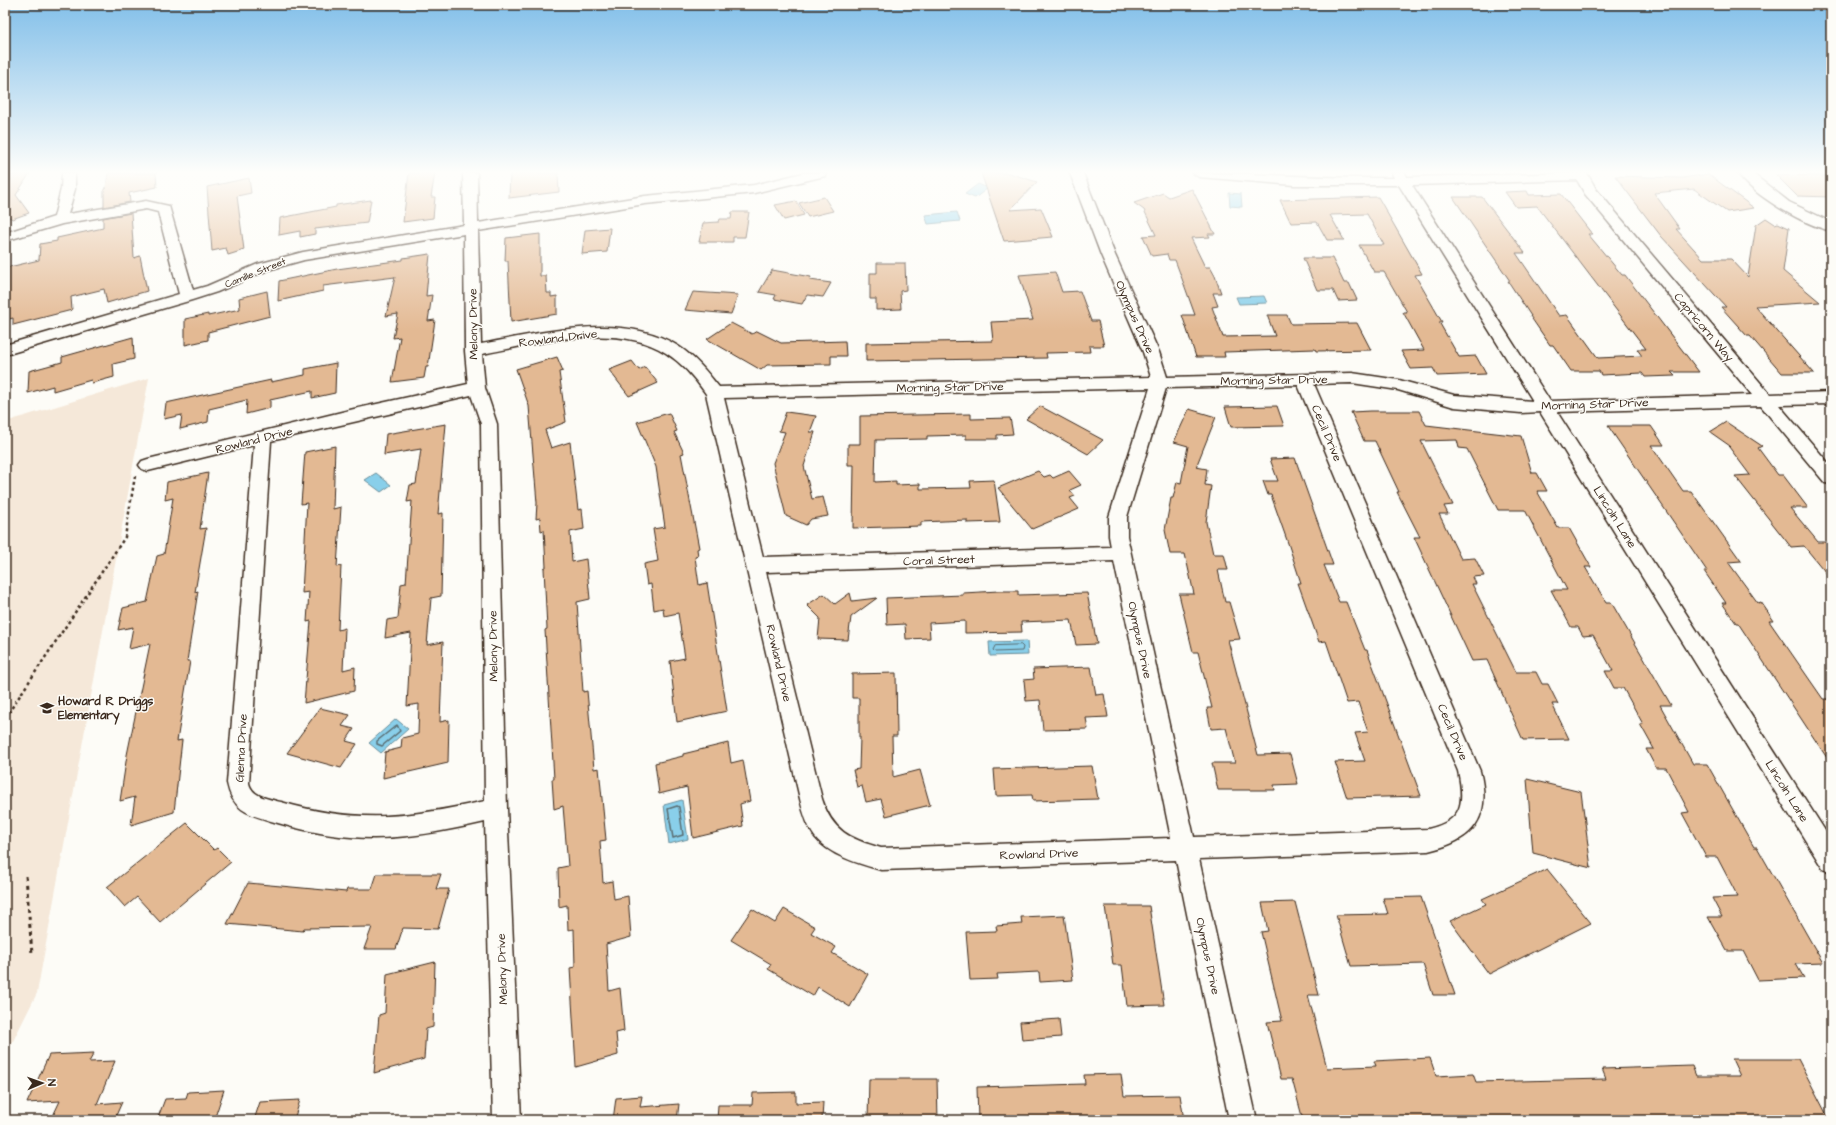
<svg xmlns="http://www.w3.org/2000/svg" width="1836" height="1125" viewBox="0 0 1836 1125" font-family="'Architects Daughter',sans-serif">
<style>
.built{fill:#f5e8d9}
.water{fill:#89cfea;stroke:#6a8d98}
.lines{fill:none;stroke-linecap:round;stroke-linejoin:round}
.shore-far1{stroke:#5a6c70;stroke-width:1}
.shore{stroke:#5a6c70;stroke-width:1.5}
.building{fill:#e3b993;stroke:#3b2a1e}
.minor-casing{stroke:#3b2a1e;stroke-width:3}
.path-far1{stroke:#3b2a1e;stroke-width:2.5;stroke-dasharray:3 3;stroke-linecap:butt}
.path{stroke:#3b2a1e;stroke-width:3;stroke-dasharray:4 4;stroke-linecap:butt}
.minor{fill:#fdfcf7;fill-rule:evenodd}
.labels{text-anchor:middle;stroke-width:3;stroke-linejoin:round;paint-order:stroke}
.far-street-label{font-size:10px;fill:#3b2a1e;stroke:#fdfcf7}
.street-label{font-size:12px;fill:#3b2a1e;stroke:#fdfcf7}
.poi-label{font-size:12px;font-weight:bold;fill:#3b2a1e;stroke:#fdfcf7;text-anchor:start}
</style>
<rect width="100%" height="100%" fill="#fdfcf7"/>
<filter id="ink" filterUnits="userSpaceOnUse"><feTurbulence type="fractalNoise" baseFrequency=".025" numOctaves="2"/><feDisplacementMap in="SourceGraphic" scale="8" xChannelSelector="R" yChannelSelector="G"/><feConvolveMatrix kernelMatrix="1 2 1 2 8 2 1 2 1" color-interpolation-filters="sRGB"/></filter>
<g filter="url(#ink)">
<polygon class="built" points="149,378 37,993 5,1057 5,422"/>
<g class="water">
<polygon points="978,184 988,188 975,198 965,194"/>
<polygon points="1229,193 1241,194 1242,207 1230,206"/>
<polygon points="957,212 960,221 928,224 925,215"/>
<polygon points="1264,296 1267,303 1239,304 1236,297"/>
<polygon points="376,473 391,485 381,492 365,480"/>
<polygon points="1027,641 1028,655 990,656 989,642"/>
<polygon points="396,719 408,729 381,753 369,743"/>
<polygon points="682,800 688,839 669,844 664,805"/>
</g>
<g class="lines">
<g class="shore-far1">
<polygon points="1021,645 1023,647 1022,651 995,652 993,650 995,646"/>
<polyline points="395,726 398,726"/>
</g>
<g class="shore">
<polyline points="397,725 377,741 377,744 382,746 400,731 397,725"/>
<polygon points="677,806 679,807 683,835 673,838 668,809"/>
</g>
</g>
<g class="building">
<polygon points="30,173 16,195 29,213 12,219 10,217 5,219 5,180 7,182 11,175"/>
<polygon points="108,173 156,173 157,187 129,193 130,202 104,207 104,189 106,188"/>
<polygon points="409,173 435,173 431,197 435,197 433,218 403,222"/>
<polygon points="510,173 558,173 559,192 509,198"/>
<polygon points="981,173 1009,173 1037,182 1010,210 1041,208 1053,237 1004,241"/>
<polygon points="1708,174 1754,208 1727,212 1694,189 1654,193 1680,229 1676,229 1703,259 1731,259 1748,277 1756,225 1766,218 1775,224 1778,223 1789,228 1783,271 1820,302 1755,306 1814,373 1782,373 1750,336 1747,336 1721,307 1726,307 1661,236 1615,176 1682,178"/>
<polygon points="1776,175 1831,176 1831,197 1797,196"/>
<polygon points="249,178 251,193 237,196 244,250 228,255 226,248 212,251 207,187"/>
<polygon points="1192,189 1215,234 1208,234 1210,237 1191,238 1205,267 1210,267 1215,276 1221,293 1213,293 1218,306 1212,307 1223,337 1275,336 1267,315 1287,315 1291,324 1357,323 1371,350 1316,351 1315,349 1224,352 1225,357 1196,357 1182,315 1195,315 1181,276 1175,260 1169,260 1167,254 1152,256 1143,236 1156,235 1144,210 1134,203 1163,193 1169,197"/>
<polygon points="1527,191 1529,195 1561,194 1592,234 1588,234 1622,275 1625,275 1699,372 1671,372 1675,376 1645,377 1642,373 1601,375 1599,371 1571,371 1553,345 1550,345 1530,316 1531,316 1508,281 1510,281 1453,197 1482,197 1525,253 1516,253 1559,316 1567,315 1598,358 1642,356 1637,349 1646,349 1537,206 1516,207 1505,192"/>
<polygon points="824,197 833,211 808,217 799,203"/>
<polygon points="1378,197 1422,274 1415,275 1442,322 1439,322 1459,357 1476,356 1486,374 1437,376 1433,368 1411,369 1401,351 1424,350 1403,312 1407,312 1384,272 1374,272 1359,245 1384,245 1367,214 1330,215 1344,240 1327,240 1317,222 1291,223 1280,200"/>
<polygon points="371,200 367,223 315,229 315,234 300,237 300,231 279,235 280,218 336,207 336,205"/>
<polygon points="796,201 804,215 784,220 775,205"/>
<polygon points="732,212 749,212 745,237 733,237 733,242 699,242 703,223 719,222 720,219 731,219"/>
<polygon points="131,213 134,258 140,256 147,291 107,303 104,289 71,297 72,310 13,325 13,318 5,320 5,268 39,260 40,244 57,241 57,238 103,228 103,218"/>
<polygon points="610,228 607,252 582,254 585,230"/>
<polygon points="540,234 540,276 546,276 547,293 551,293 551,297 557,296 557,314 511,322 508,261 505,261 506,238"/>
<polygon points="430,254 426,296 432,295 428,321 435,320 428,367 426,367 424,378 392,382 400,337 393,338 398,314 386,316 395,277 323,286 323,291 278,301 279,281 337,269 403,260 403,258"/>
<polygon points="1303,258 1332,258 1344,283 1349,283 1357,300 1338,301 1333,290 1317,290"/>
<polygon points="877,263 905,263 906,290 900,291 901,309 876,310 876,299 870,299 870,273 877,273"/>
<polygon points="772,270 811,277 810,280 831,283 823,297 807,295 802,304 774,299 776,295 759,292"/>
<polygon points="1055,272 1062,292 1080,291 1091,321 1098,321 1104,346 1089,346 1090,352 1046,353 1047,358 866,361 866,343 993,341 991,322 1033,320 1019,275"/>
<polygon points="267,291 270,316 208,332 208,340 185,345 185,319 208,314 208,316 240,309 239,298"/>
<polygon points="693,292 738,295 731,314 685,310"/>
<polygon points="731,323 752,334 757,331 781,343 845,341 846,356 831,356 831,364 767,365 761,370 707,339"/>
<polygon points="133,337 134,359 113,364 114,377 92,383 91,380 53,391 53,386 28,393 29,371 62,362 62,357"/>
<polygon points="557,357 563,371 559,372 566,422 545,430 551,448 570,442 578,510 582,509 584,529 570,532 572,562 586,559 590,599 577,602 583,692 587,691 594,769 599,768 606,840 600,841 603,883 612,881 614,899 628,896 631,937 606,944 609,991 620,988 624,1031 616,1033 618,1055 576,1067 570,968 575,967 574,929 568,930 567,905 559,907 558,868 568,866 563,806 554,809 552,779 554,779 545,630 547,629 544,568 546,567 544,530 541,531 540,518 536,519 537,503 529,406 516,369"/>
<polygon points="632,361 639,370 645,367 658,383 629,396 609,370"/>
<polygon points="336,363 335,393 312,398 312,391 270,400 270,408 246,414 247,400 209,409 208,422 180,429 182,415 164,419 166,403 271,380 271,382 305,375 305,369"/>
<polygon points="1040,406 1103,440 1088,454 1026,419"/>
<polygon points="1277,406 1284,426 1231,427 1225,407"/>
<polygon points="1189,409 1216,417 1196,467 1207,469 1205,485 1211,486 1206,522 1213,554 1224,554 1228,570 1218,570 1225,602 1229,602 1240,639 1228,640 1258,755 1290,754 1298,784 1274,785 1275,790 1218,790 1212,763 1235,763 1226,728 1211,729 1207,708 1212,708 1198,652 1193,652 1179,594 1194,594 1185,554 1170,554 1165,530 1171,498 1173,498 1177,482 1181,483 1188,446 1174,442"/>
<polygon points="1371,411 1419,411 1426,425 1521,436 1532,473 1537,473 1547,491 1537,491 1558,528 1569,528 1591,567 1585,567 1606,602 1611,602 1671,705 1660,705 1693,764 1707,764 1754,847 1757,847 1823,963 1796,964 1804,978 1758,980 1743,951 1727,951 1708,917 1722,917 1712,898 1738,897 1717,857 1706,857 1682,813 1689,812 1666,768 1656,768 1646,749 1654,749 1640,724 1643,724 1623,688 1614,688 1605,671 1613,671 1593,635 1583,636 1578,627 1571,627 1551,590 1567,590 1525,510 1498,510 1467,449 1459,448 1457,440 1421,441 1453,505 1444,506 1448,514 1439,514 1461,559 1475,558 1484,576 1473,577 1476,584 1472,584 1516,672 1536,672 1542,684 1548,684 1558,704 1552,704 1569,739 1523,740 1487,660 1472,661 1414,537 1420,537 1397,492 1399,492 1375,441 1364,441 1351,412"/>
<polygon points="786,412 816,416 810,432 815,432 804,466 812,499 823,497 828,516 811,519 806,525 786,516 773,463 785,432 779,431"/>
<polygon points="669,413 677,431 674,432 684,453 681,454 699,548 697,549 698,556 695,557 699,585 707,583 727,711 677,722 670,661 685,658 678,613 664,616 663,608 654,610 651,584 647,585 644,564 658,561 653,529 665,527 656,467 637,422"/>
<polygon points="971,414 971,419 1010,418 1013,434 997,435 997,439 966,439 966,435 927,436 927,439 876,440 875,482 896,481 896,485 920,484 920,489 971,488 970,481 994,480 1000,522 967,523 967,520 921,522 921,526 853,528 854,465 848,465 848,444 860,444 860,416"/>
<polygon points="1726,422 1762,446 1758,448 1778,475 1783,475 1808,508 1790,508 1818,542 1831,542 1831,579 1804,546 1791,547 1735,476 1750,475 1729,447 1730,446 1710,432"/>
<polygon points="446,424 438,514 443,513 441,596 431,598 427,645 443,642 440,722 449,720 448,763 383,778 385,752 401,748 402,738 418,734 419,704 407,706 411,633 385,638 387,620 398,618 401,584 406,583 412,501 407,502 410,485 416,484 421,449 384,455 386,434"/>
<polygon points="1608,426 1651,426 1664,445 1651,445 1683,491 1691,491 1741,561 1728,562 1758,603 1761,602 1774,621 1769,621 1823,699 1831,699 1831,764 1738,623 1736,623 1722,603 1726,603 1704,571 1707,571"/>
<polygon points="335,446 333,509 341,507 337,567 341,566 338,630 345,628 343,670 355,667 354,691 304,703 311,621 307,622 309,592 302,593 307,503 301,504 305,452"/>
<polygon points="1295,458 1333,565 1324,565 1339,602 1346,602 1365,650 1367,650 1421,796 1347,798 1335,762 1365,761 1355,733 1368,732 1358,702 1347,703 1326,641 1319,642 1298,583 1301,583 1289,546 1271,495 1268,495 1263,481 1278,481 1270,459"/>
<polygon points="1038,471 1044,477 1050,475 1053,478 1069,471 1081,485 1070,490 1075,496 1070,498 1079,509 1032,529 998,488"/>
<polygon points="208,473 200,529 206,528 195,592 198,591 187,661 190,661 177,741 182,740 174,812 131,825 135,797 120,801 127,755 150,644 129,649 133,627 118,630 123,608 147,602 157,556 164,554 173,498 165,500 167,482"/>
<polygon points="999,591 1018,591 1018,595 1087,593 1097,644 1076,645 1071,620 1021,622 1022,632 965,633 965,621 929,623 930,638 906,639 905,624 887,625 886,598 963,595 963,593"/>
<polygon points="850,593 852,601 877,598 851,617 848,640 818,639 820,618 807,605 824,594 835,604"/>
<polygon points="1091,667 1096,695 1104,694 1108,717 1086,718 1088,729 1043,730 1040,700 1026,701 1024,680 1034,679 1033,669"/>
<polygon points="896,673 897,736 892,736 893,777 920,770 930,805 886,816 881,799 866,802 862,786 857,787 853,770 859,769 860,737 859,737 859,698 852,698 852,674"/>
<polygon points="320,708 350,715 342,726 354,729 346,741 357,744 341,768 287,753"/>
<polygon points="728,743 731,763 743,760 750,801 740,804 743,826 693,838 687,787 659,794 655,763 683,756 683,754"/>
<polygon points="1092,766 1098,799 1033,801 1032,795 996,796 994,769"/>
<polygon points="1527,779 1581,792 1591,868 1533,853"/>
<polygon points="187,823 214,850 217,848 231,862 160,922 137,897 125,907 107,887"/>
<polygon points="1547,869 1591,923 1489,974 1450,921 1486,904 1482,899"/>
<polygon points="377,874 441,874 436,889 449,889 438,929 403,928 396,949 364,949 372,927 304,928 303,931 227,924 248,883 346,892 347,889 372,889"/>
<polygon points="1421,897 1455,995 1433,995 1423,964 1351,966 1336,915 1388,914 1383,898"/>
<polygon points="1295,902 1319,995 1308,995 1327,1068 1376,1066 1374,1061 1430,1058 1436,1076 1473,1074 1476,1082 1606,1079 1602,1069 1692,1066 1696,1076 1740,1076 1732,1059 1798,1059 1829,1119 1303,1120 1292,1079 1281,1079 1267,1022 1282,1021 1261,932 1268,931 1262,903"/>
<polygon points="1105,906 1149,906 1164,1005 1127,1006 1122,965 1113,965"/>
<polygon points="752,909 775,923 784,909 815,927 811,933 836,947 832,953 868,974 850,1007 818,987 813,996 768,969 771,964 731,940"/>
<polygon points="1064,915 1073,980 1040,982 1039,972 997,974 998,979 970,980 966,932 997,931 996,926 1022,924 1021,917"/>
<polygon points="435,962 433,1027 426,1029 424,1059 374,1073 379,1015 385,1013 387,974"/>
<polygon points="1059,1019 1061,1037 1022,1040 1020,1022"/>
<polygon points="94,1053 89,1062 115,1061 97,1104 122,1102 114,1120 51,1120 60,1101 27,1103 49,1055"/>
<polygon points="1121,1074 1124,1096 1180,1095 1184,1120 978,1120 977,1087 1085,1084 1084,1075"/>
<polygon points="869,1079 937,1079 938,1120 868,1120"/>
<polygon points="224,1090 214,1120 157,1120 165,1099 186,1098 188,1092"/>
<polygon points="796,1092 796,1103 823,1102 822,1120 717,1120 718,1105 752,1105 753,1093"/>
<polygon points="642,1096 640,1107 679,1104 677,1120 613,1120 616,1098"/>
<polygon points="300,1100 294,1120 254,1120 260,1102"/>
</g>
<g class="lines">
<defs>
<g id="minor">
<path d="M 62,173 L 75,173 L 75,189 L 68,214 L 146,201 L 169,206 L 193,290 L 207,286 L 258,264 L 303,252 L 464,225 L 463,173 L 477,173 L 478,223 L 645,196 L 754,185 L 803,173 L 826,173 L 825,176 L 754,193 L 645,204 L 478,231 L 481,344 C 541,333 623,311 678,346 C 695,357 707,372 719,387 L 1151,377 L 1143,352 L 1101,255 L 1070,173 L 1083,173 L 1115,255 L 1159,352 L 1167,377 L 1352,373 L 1399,380 L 1454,395 L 1533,401 L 1399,185 L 1294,185 L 1199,177 L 1193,173 C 1260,173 1327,179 1394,178 L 1392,173 L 1405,173 L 1407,177 L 1587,173 L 1596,189 L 1770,394 L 1831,392 L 1831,404 L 1779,405 L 1831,466 L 1831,484 L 1825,483 L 1761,406 L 1557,412 L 1831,840 L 1831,872 L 1823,869 L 1540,412 L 1521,413 L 1454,407 L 1398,390 L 1352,383 L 1314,384 L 1480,771 C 1492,818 1473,841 1428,851 L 1199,859 L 1257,1120 L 1229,1120 L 1176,860 L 881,870 C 859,864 829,855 815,837 C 807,826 803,812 800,799 L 706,394 C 695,378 682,363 666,353 C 615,321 536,344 482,354 L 485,388 L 497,424 L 507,809 L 521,1120 L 493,1120 L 485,822 C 407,840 356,846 278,823 C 252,815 233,813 227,783 L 254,445 L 148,471 L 142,469 L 139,465 L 142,461 L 148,459 L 354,409 L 468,384 L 465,351 L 464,234 L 304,260 L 268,270 L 217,292 L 192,300 L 5,355 L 5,345 L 179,294 L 158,212 L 146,209 L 62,224 L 5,241 L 5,233 L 54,217 L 61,189 ZM 1577,180 L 1585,194 L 1752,395 L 1550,401 L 1412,185 ZM 1298,385 L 1458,771 C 1465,803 1463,821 1428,829 L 1194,837 L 1127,536 L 1127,517 L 1166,388 ZM 1150,388 L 1109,517 L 1109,536 L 1111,547 L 763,557 L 724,398 ZM 471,395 L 481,424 L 485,801 C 409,818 357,824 281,802 C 269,799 252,797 249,783 L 271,441 ZM 1114,561 L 1171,838 L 881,848 C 850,839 832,831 822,799 L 766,572 Z"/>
<path d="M 1738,173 L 1752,173 L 1789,202 L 1831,222 L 1831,231 C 1805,225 1753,196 1738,173 Z"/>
</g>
</defs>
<use href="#minor" class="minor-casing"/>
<polyline class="path-far1" points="5,718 125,537 135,476"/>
<polyline class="path" points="26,876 32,954"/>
<use href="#minor" class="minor"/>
</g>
</g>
<linearGradient id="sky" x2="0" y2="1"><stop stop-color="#82bfe9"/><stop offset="0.52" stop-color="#fefefb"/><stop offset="1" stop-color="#fefefb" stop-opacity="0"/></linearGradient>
<rect width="1836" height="331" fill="url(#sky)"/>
<defs>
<symbol id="school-bare" viewBox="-9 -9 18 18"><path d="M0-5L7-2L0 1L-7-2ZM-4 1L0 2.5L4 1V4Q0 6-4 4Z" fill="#3b2a1e" stroke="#fdfcf7" stroke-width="2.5" paint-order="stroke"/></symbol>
</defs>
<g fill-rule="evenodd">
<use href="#school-bare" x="37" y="698" width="20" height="20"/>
</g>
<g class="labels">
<g class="far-street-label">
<text transform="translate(255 272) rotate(-22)" y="4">Camille Street</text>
</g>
<g class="street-label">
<text transform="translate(1135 317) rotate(66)" y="4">Olympus Drive</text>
<text transform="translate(473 324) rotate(-91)" y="4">Melony Drive</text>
<text transform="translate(1704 327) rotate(50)" y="4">Capricorn Way</text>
<text transform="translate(558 338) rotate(-7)" y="4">Rowland Drive</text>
<text transform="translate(1274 380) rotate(-1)" y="4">Morning Star Drive</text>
<text transform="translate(950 387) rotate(-1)" y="4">Morning Star Drive</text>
<text transform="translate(1595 404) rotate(-2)" y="4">Morning Star Drive</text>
<text transform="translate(1327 433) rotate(67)" y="4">Cecil Drive</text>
<text transform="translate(254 440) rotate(-14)" y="4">Rowland Drive</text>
<text transform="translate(1615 517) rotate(58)" y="4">Lincoln Lane</text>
<text transform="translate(939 560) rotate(-2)" y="4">Coral Street</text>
<text transform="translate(1140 640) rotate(78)" y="4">Olympus Drive</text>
<text transform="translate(493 646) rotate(-91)" y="4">Melony Drive</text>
<text transform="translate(779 663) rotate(77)" y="4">Rowland Drive</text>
<text transform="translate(1453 732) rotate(67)" y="4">Cecil Drive</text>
<text transform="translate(241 748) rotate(-87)" y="4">Glenna Drive</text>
<text transform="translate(1787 791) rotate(58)" y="4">Lincoln Lane</text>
<text transform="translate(1039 854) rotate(-2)" y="4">Rowland Drive</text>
<text transform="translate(1208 956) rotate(78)" y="4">Olympus Drive</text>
<text transform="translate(502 969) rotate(-92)" y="4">Melony Drive</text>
</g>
<g class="poi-label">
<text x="58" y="705">Howard R Driggs<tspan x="58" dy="14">Elementary</tspan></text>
</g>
</g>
<rect width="1836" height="1125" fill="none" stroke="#fdfcf7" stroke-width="20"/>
<rect x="10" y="10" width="1816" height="1105" fill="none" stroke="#3b2a1e" stroke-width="1.5" filter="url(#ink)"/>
<g transform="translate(42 1083) rotate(88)" stroke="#fdfcf7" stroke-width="3" paint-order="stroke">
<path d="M0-3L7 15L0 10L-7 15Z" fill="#3b2a1e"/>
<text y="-6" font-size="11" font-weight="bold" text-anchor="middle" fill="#3b2a1e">N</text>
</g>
</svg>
